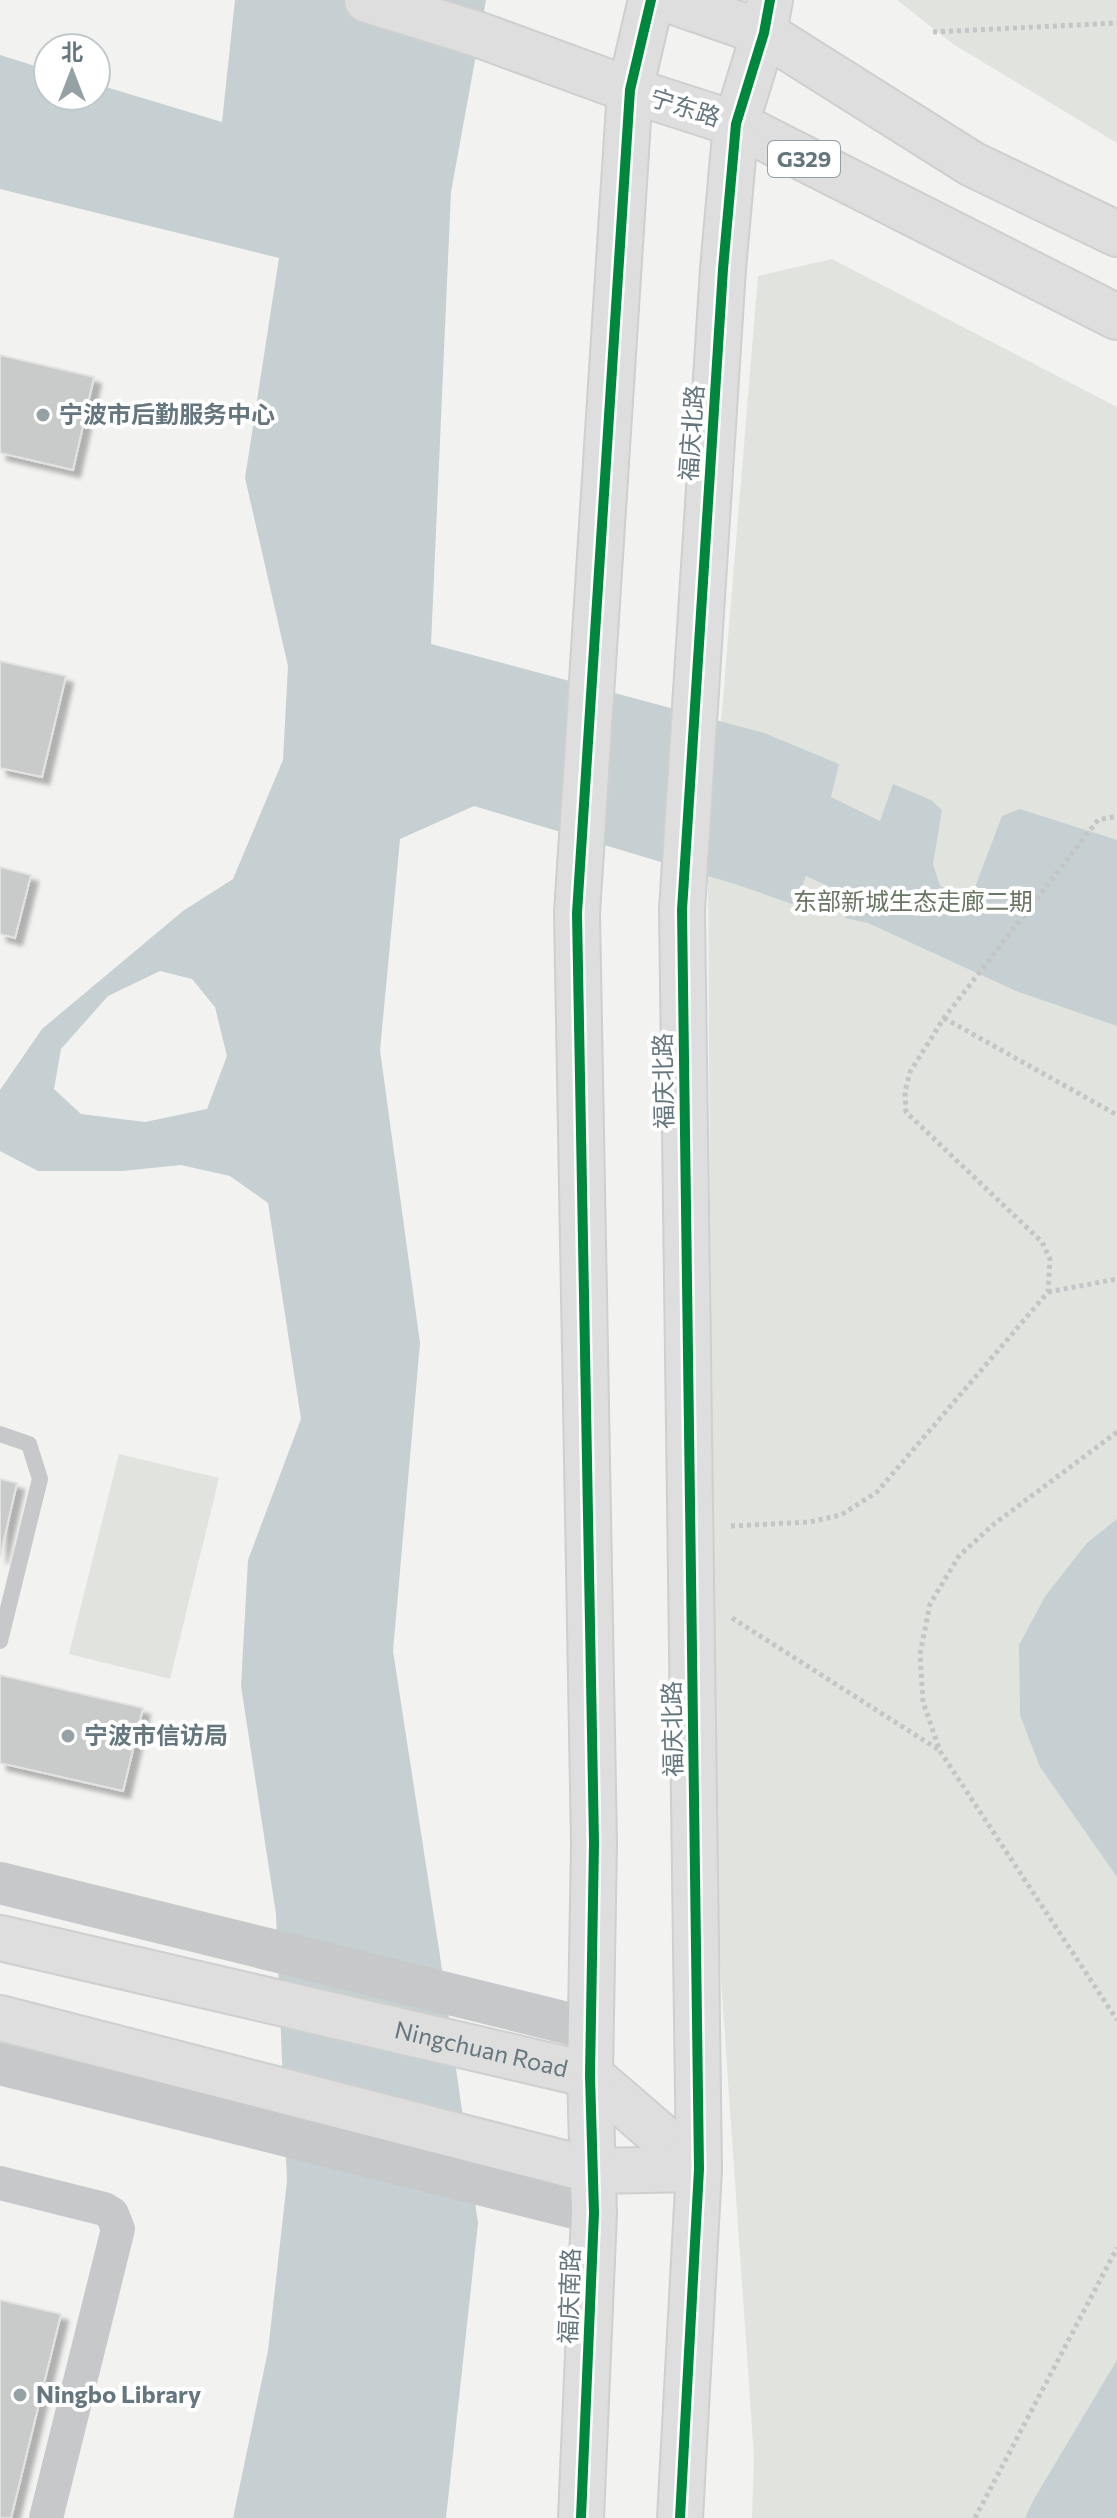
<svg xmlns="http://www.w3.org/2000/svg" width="1117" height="2518" viewBox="0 0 1117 2518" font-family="Commissioner,'Noto Sans SC',sans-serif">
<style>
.green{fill:#e1e4de}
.water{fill:#c6cfd1;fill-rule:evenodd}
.building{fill:#c9caca;stroke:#e2e2e1;stroke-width:2;filter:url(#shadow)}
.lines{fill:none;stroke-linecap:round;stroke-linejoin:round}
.secondary-casing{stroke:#cecfcf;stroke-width:48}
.primary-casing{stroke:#cecfcf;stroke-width:48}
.path{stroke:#c4c5c6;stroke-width:5;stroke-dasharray:4 4;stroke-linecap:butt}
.service{stroke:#c7c8c9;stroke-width:16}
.minor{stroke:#c7c8c9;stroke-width:34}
.tertiary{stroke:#c7c8c9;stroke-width:42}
.secondary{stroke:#dddedd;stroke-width:44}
.primary{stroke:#dddedd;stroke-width:44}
.cycleway-casing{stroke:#fff;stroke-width:15}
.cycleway{stroke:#00873e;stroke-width:10}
.poi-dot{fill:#96a1a6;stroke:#fff;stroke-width:3}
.labels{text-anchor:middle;stroke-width:8;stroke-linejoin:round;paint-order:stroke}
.shield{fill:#fff;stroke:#939fa5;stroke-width:2}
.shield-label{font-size:22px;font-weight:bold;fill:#65767e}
.street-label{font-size:24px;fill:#65767e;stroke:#fff}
.poi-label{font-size:24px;font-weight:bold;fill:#65767e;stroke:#fff;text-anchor:start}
.park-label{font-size:24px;fill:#697663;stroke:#fff}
</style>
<defs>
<filter id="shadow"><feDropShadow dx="7" dy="7" stdDeviation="2" flood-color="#0004"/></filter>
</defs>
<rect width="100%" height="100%" fill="#f2f2f1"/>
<g class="green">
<polygon points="897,0 1117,0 1117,143 953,44"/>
<polygon points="832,259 1117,407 1117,2518 752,2518 754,2456 714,1879 708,880 758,276"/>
<polygon points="119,1454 219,1478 170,1679 69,1654"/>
</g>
<g class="water">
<path d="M 235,0 L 486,0 L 451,192 L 431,644 L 764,733 L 839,764 L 831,797 L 880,821 L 893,784 L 931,800 L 942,810 L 933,864 L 940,886 L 963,896 L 972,895 L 1002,816 L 1020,809 L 1117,840 L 1117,1026 L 1016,991 L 868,923 L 845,918 L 854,898 L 806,876 L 795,905 L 738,885 L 474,806 L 400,839 L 380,1050 L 420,1343 L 393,1651 L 440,1956 L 478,2223 L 446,2518 L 233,2518 L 268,2351 L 287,2181 L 276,1914 L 241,1686 L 248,1560 L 301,1419 L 268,1203 L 230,1176 L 181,1165 L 122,1171 L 38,1171 L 0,1151 L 0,1090 L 42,1029 L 183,911 L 233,879 L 283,760 L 288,666 L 245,478 L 279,258 L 0,189 L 0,55 L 48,70 L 48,96 L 96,96 L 96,84 L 222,122 ZM 160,971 L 192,979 L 215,1007 L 227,1056 L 207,1109 L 145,1122 L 81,1114 L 54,1089 L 61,1049 L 108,996 Z"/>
<polygon points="1117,1519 1117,1877 1040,1767 1020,1715 1019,1645 1046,1595 1087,1543"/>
<polygon points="1117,2360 1117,2518 1025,2518 1034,2499"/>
</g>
<g class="building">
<polygon points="0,355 94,377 73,470 0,453"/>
<polygon points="0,661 66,676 42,777 0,768"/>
<polygon points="0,867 31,875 15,938 0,934"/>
<polygon points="0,1479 17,1483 0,1557"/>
<polygon points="0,1675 143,1708 123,1791 0,1763"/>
<polygon points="0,2300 61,2314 11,2518 0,2518"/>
</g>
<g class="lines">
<defs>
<g id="secondary">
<path id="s1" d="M 0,1938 L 590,2075 L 699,2169"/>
<polyline points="0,2018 594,2171 699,2169"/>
</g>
<g id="primary">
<polyline points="367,0 477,34 630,90 736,124 1117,317"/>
<polyline points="669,0 764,33 972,164 1117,234"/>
<polyline points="581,2518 594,2213 590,2075 594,1843 577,913 630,90 651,0"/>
<polyline points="680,2518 699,2169 682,910 723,269 736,124 764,33 770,0"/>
</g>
</defs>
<use href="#secondary" class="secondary-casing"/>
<use href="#primary" class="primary-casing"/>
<g class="path">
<polyline points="933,32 1117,23"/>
<polyline points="944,1018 1117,1115"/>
<polyline points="1048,1292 1117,1279"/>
<polyline points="1117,1432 994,1524 959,1556 930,1604 920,1654 923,1702 940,1751 1117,2020"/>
<polyline points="731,1526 810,1522 841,1515 877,1492 1048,1292 1050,1259 1042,1242 906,1112 905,1092 910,1072 944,1018 1098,820 1117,816"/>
<polyline points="732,1618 939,1750"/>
<polyline points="975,2518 1117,2248"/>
</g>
<polyline class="service" points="0,1434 29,1444 40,1479 0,1641"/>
<polyline class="minor" points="0,2183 104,2209 112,2214 118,2229 46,2518"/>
<g class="tertiary">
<polyline points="0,1883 591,2029"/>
<polyline points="0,2064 594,2213"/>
</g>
<use href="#secondary" class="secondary"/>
<use href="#primary" class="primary"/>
<defs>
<g id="cycleway">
<polyline points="581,2518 594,2213 590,2075 594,1843 577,913 630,90 651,0"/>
<polyline points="680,2518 699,2169 682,910 723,269 736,124 764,33 770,0"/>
</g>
</defs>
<use href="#cycleway" class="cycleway-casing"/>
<use href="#cycleway" class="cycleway"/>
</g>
<g class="poi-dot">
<circle cx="43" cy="415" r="8"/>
<circle cx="68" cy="1736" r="8"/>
<circle cx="20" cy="2395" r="8"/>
</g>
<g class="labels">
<rect class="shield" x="768" y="141" width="72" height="36" rx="6"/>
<g class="shield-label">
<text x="804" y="167">G329</text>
</g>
<g class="street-label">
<text transform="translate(685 108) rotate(18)" y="8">宁东路</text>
<text transform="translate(692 433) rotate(-86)" y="8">福庆北路</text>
<text transform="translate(664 1081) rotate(-91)" y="8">福庆北路</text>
<text transform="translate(673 1729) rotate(-91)" y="8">福庆北路</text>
<text dy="8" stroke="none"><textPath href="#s1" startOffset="494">Ningchuan Road</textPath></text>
<text transform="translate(570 2296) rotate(-88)" y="8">福庆南路</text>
</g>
<g class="poi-label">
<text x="59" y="423">宁波市后勤服务中心</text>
<text x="84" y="1744">宁波市信访局</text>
<text x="36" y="2403">Ningbo Library</text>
</g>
<g class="park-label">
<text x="913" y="910">东部新城生态走廊二期</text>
</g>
</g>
<g transform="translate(72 72)"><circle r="38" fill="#ffffff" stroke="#c1c8cb" stroke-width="2"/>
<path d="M0-6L14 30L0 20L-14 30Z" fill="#96a1a6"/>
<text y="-12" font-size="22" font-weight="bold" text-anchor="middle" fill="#65767e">北</text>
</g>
</svg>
